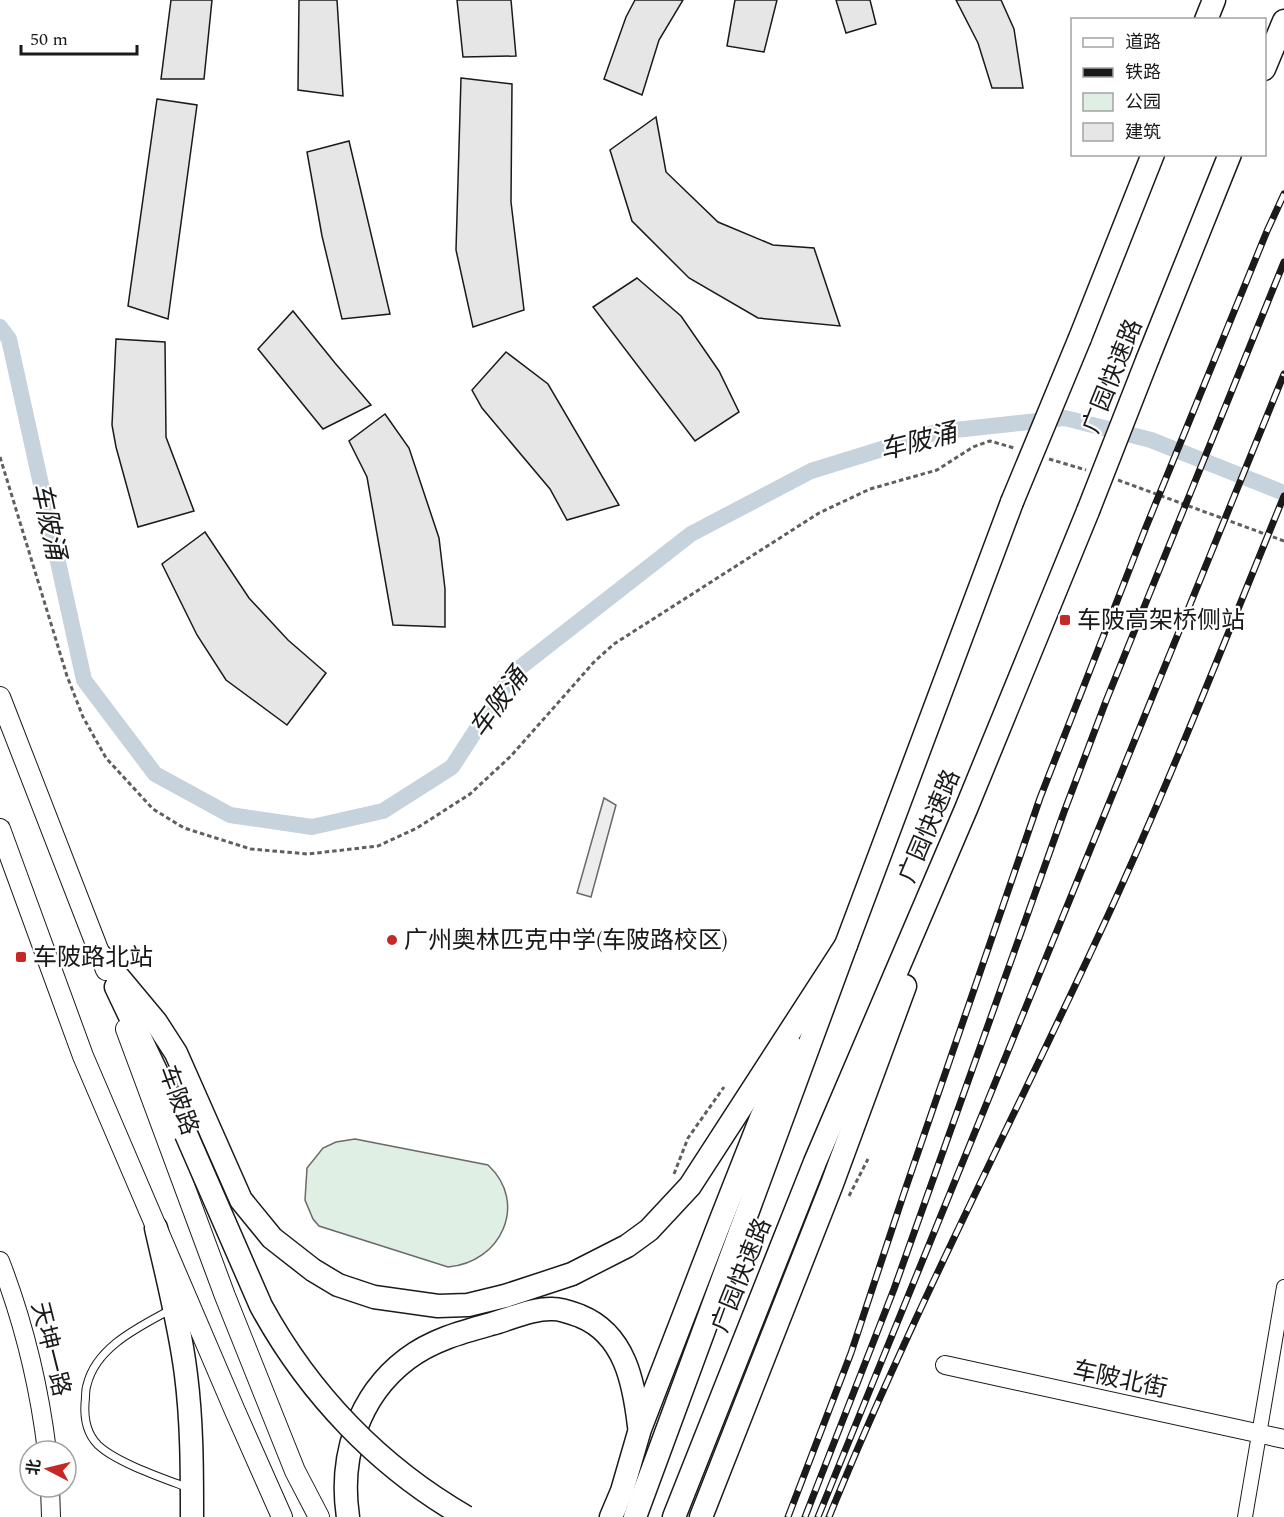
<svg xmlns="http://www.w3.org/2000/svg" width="1284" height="1517" viewBox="0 0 1284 1517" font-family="Spectral,'Noto Sans SC',serif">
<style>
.green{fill:#e0efe3;stroke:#6a6a6a;stroke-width:1.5}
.parking{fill:#ededed;stroke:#6a6a6a;stroke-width:1.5}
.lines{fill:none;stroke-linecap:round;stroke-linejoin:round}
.canal{stroke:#c6d2dc;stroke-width:16}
.building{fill:#e6e6e6;stroke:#1a1a1a;stroke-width:1.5}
.service-casing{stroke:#1a1a1a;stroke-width:9}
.minor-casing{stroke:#1a1a1a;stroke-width:16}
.tertiary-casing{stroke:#1a1a1a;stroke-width:20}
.secondary-casing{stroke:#1a1a1a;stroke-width:22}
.trunk-casing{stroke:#1a1a1a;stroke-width:25}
.path{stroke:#5f5f5f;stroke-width:3;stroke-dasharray:4.5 3;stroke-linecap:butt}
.service{stroke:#fff;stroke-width:7}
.minor{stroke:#fff;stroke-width:14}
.tertiary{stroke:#fff;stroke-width:18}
.secondary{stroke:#fff;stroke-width:20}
.trunk{stroke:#fff;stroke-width:22}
.rail-casing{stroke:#1a1a1a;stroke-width:7}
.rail{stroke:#fff;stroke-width:4.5;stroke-dasharray:14;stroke-linecap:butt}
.trunk-bridge-casing{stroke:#1a1a1a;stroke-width:25;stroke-linecap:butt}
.trunk-bridge{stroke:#fff;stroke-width:22}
.poi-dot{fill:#c62828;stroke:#fff;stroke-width:2}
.labels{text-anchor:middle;stroke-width:4.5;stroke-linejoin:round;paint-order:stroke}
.street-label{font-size:24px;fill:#1a1a1a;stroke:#fff}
.poi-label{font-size:24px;fill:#1a1a1a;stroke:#fff;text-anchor:start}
.water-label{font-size:26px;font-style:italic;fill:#1a1a1a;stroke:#fff}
</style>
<rect width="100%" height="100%" fill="#fff"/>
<path class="green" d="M 355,1139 L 488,1165 C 529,1203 501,1263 448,1267 L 319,1226 L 313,1219 L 305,1200 L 307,1168 L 323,1148 L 336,1142 Z"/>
<polygon class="parking" points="604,798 616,805 591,897 577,893"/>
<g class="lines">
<polyline class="canal" points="0,327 9,339 84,680 155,774 230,815 312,827 383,811 452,767 513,673 691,534 811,471 937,432 1065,418 1151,440 1284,493"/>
</g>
<g class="building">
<polygon points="171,0 212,0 204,79 161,79"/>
<polygon points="299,0 337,0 343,96 298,90"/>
<polygon points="457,0 511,0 516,56 463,57"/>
<polygon points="635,0 683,0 659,40 642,95 604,79 626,17"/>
<polygon points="735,0 777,0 764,52 727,46"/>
<polygon points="836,0 870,0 876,24 846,33"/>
<polygon points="956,0 1001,0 1014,29 1023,88 992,88 978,43"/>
<polygon points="461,78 512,84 511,202 524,310 473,327 456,250"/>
<polygon points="157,99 197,105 168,319 128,306"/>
<polygon points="656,117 666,172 718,222 773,245 814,248 840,326 758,318 689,278 632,221 610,150"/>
<polygon points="349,141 390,314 342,319 322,236 307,152"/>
<polygon points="637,278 681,316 719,371 739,412 695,441 593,307"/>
<polygon points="293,311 335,363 371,405 323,429 258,349"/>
<polygon points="116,339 165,342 166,437 194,511 138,527 116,447 112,425"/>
<polygon points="506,352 548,384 619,505 567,520 550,489 482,408 472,390"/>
<polygon points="385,414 409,448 439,538 445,589 445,627 393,625 367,477 349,441"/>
<polygon points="205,532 249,598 288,640 326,673 287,725 226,680 197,635 162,564"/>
</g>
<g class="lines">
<defs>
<path id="service" d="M 170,1310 C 139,1327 96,1347 87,1385 C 85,1390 86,1397 85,1403 C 84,1418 87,1434 98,1445 C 117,1463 165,1479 189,1488"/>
<polyline id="minor" points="1245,1517 1284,1287"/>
<g id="tertiary">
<path d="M 0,1261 C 24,1323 39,1385 47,1451"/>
<polyline points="945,1365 1284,1439"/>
<polyline points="50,1487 51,1517"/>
</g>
<g id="secondary">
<polyline points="0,697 106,970"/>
<polyline points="0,829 83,1056 235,1411 282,1517"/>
<polyline points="126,1029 225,1296 295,1471 319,1517"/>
</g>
<g id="trunk">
<polyline points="1206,20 1214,0"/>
<polyline points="1264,69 1284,21"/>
<polyline points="1080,338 1153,154"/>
<polyline points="1148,358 1230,154"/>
<polyline points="101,956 156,1022 176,1053 241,1200 272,1238 313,1270 338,1285 374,1297 438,1306 468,1305 505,1296 572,1274 627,1246 649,1230 690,1186 846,945"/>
<polyline points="116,987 186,1134"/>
<path d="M 156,1228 C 167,1277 180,1326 186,1375 C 192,1422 192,1470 192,1517"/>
<path d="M 348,1517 C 339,1457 358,1396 407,1359 C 432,1340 462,1332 491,1324 C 510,1319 533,1308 553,1309 C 562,1309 572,1313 580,1316 C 625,1334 634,1383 639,1426"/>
<polyline points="611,1517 622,1491 640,1429 720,1222 761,1118 793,1048"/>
<polyline points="635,1517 846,945 1012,502"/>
<polyline points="674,1517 815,1162 966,809 1088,511"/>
<polyline points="701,1517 832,1184 905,986"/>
</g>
</defs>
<use href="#service" class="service-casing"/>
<use href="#minor" class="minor-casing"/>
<use href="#tertiary" class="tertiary-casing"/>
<use href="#secondary" class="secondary-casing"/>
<use href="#trunk" class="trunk-casing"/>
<g class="path">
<polyline points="0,457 67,676 83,717 106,758 153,809 184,828 251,849 308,854 378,846 417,828 470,794 511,756 594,662 614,644 819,513 870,489 937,470 973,447 990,441 1014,448"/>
<polyline points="1049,459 1086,470"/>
<polyline points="1118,480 1284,541"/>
<polyline points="674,1174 688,1138 724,1087"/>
<polyline points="849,1196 868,1159"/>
</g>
<use href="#service" class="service"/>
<use href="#minor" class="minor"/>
<use href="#tertiary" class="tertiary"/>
<use href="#secondary" class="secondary"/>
<use href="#trunk" class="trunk"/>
<defs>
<g id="rail">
<polyline points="788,1517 851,1353 904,1193 1040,798 1146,527 1267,231 1284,194"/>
<polyline points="805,1517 894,1289 1064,812 1106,701 1284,262"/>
<polyline points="818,1517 1284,374"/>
<path d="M 829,1517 C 913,1311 1017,1113 1110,911 C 1173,774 1227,635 1284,496"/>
</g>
</defs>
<use href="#rail" class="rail-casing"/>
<use href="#rail" class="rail"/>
<defs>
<g id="trunk-bridge">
<polyline points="1012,502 1080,338"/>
<polyline points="1088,511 1148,358"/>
<path d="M 186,1134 L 261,1306 C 309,1394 379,1467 466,1517"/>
</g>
</defs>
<use href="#trunk-bridge" class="trunk-bridge-casing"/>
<use href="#trunk-bridge" class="trunk-bridge"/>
</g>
<g class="poi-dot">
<rect x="1059" y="614" width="12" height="12" rx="3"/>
<circle cx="392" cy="940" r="6"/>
<rect x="15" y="951" width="12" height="12" rx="3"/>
</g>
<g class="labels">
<g class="street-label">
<text transform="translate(1112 376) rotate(-68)" y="8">广园快速路</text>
<text transform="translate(929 826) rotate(-67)" y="8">广园快速路</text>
<text transform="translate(179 1100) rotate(70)" y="8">车陂路</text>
<text transform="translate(741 1275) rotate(-68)" y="8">广园快速路</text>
<text transform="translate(51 1349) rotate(76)" y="8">天坤一路</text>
<text transform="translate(1120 1379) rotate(12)" y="8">车陂北街</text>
</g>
<g class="poi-label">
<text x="1077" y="628">车陂高架桥侧站</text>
<text x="404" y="948">广州奥林匹克中学(车陂路校区)</text>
<text x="33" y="965">车陂路北站</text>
</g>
<g class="water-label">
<text transform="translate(918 441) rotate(-14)" y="9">车陂涌</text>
<text transform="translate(49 521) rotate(78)" y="9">车陂涌</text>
<text transform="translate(498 702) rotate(-54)" y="9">车陂涌</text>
</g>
</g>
<rect x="1071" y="18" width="195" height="138" fill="#ffffff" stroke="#a3a3a3" stroke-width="1.5"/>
<rect x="1083" y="38" width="30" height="9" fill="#ffffff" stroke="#a3a3a3" stroke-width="1.5"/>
<text x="1125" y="48" font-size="18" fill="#1a1a1a">道路</text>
<rect x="1083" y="68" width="30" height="9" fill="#1a1a1a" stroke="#a3a3a3" stroke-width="1.5"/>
<text x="1125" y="78" font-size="18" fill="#1a1a1a">铁路</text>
<rect x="1083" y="93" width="30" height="18" fill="#e0efe3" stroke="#a3a3a3" stroke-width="1.5"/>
<text x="1125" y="108" font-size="18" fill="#1a1a1a">公园</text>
<rect x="1083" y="123" width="30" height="18" fill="#e6e6e6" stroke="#a3a3a3" stroke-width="1.5"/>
<text x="1125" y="138" font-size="18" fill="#1a1a1a">建筑</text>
<g transform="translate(48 1469) rotate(277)"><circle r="28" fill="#ffffff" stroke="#a3a3a3" stroke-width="1.5"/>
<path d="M0-4.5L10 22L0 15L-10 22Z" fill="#c62828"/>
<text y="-9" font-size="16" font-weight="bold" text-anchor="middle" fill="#1a1a1a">北</text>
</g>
<path d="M21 45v9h116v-9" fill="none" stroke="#1a1a1a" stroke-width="3"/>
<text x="30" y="45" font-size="18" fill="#1a1a1a" stroke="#ffffff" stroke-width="4.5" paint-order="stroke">50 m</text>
</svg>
